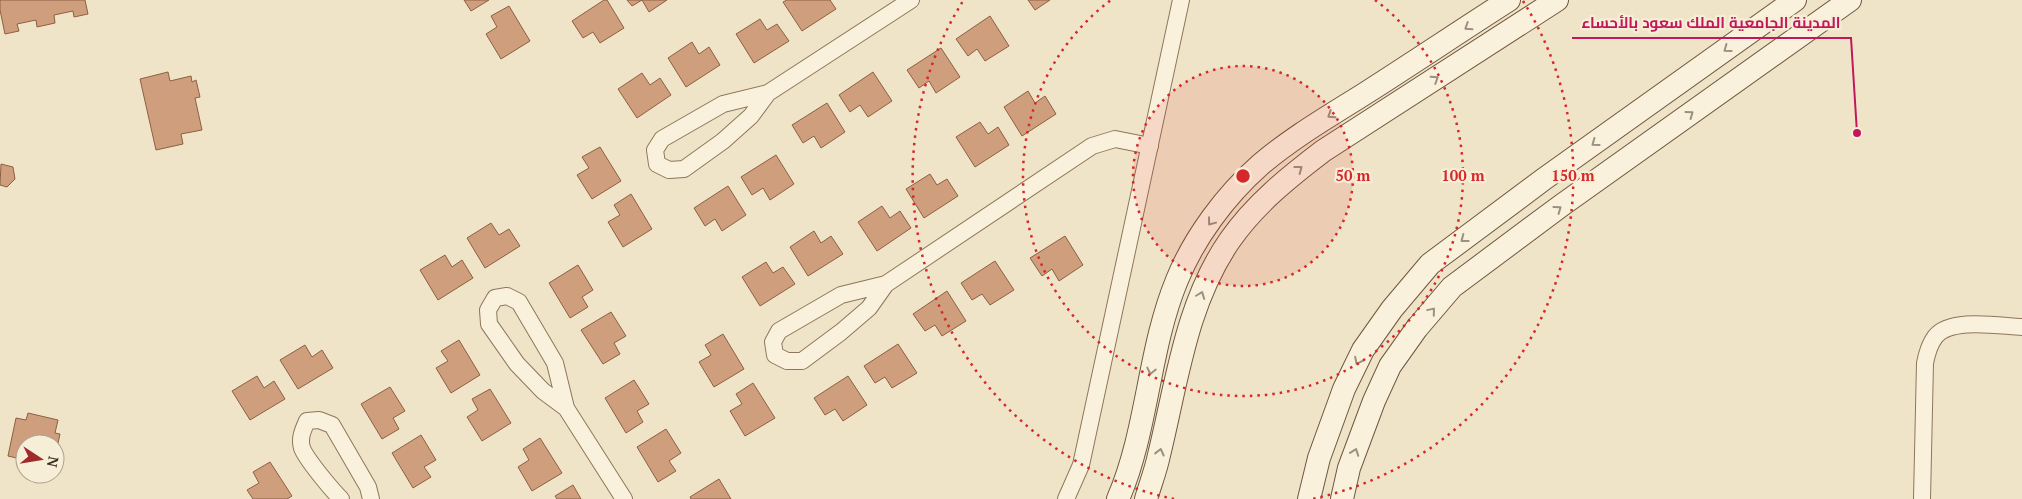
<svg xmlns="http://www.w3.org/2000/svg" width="2022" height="499" viewBox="0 0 2022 499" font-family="'PT Serif',Cairo,serif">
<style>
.building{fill:#cf9f7d;stroke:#8d5f41}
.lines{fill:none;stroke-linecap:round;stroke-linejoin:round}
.street-casing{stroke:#8d765c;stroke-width:18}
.secondary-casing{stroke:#6f573f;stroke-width:24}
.street{stroke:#faf1dc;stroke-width:16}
.secondary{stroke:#faf1dc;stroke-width:22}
.oneway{stroke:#9c907e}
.ring{fill:none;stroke:#d62828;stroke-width:2.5;stroke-dasharray:2.5 5}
.centre{fill:#d62828;stroke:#f7eed8;stroke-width:2.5}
.ring-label{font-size:15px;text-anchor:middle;font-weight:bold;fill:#d62828;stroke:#f7eed8;stroke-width:4.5;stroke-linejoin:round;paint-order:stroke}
.leader{fill:none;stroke:#c2185b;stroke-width:2}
.callout-dot{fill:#c2185b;stroke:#f7eed8;stroke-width:2}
.callout-label{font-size:15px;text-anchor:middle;font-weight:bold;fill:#c2185b;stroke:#f7eed8;stroke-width:4.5;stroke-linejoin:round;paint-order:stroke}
</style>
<rect width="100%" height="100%" fill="#f0e4c8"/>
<g class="building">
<polygon points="0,0 85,0 88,14 74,17 73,11 54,15 55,23 37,27 36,20 17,24 19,31 5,34 0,10"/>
<polygon points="464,0 489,0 471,11"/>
<polygon points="604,0 607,0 624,28 600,43 593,32 583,38 572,21"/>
<polygon points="627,0 667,0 649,12 642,0 632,6"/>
<polygon points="787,0 830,0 836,9 802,31 783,2"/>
<polygon points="1028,0 1050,0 1035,10"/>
<polygon points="509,6 530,41 501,59 486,34 497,27 491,16"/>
<polygon points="990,16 1009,46 985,61 977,49 968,56 956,39"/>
<polygon points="760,19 767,30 777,24 789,41 754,63 736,34"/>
<polygon points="692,42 699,54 709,47 720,65 686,87 668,58"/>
<polygon points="941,48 960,77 936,93 929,81 919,88 907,70"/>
<polygon points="168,72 170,81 191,76 192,82 196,80 200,97 195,98 202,130 181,134 183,144 156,150 140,79"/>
<polygon points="873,72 892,101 868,117 860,105 850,112 839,95"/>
<polygon points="642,73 650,85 660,78 671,95 637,118 618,89"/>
<polygon points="1028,91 1035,103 1045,96 1056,114 1022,136 1004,107"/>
<polygon points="827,103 845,132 821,148 814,136 803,143 792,125"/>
<polygon points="980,122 988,134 998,127 1009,145 975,167 956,137"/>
<polygon points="600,147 621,181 592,199 577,175 589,168 582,157"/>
<polygon points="776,155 794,184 770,200 763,188 752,195 741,177"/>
<polygon points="1,164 13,167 15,179 7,187 0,185"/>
<polygon points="930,174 937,185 947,179 958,196 924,218 906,189"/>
<polygon points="728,186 746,215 722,231 715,219 705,226 694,208"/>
<polygon points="631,194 652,229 623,247 608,222 620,215 614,205"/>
<polygon points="882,206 890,218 900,211 911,228 877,251 858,222"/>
<polygon points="491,223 499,235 509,229 520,246 485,268 467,238"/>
<polygon points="814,231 821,243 831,236 843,254 808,276 790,247"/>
<polygon points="1065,236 1083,265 1059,281 1052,269 1042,276 1030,258"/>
<polygon points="445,255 452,267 462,260 473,278 438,300 420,270"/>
<polygon points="995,261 1014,290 990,305 982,294 972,300 961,283"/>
<polygon points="766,262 773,273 783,267 795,284 760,306 742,277"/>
<polygon points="578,265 593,290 582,297 588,307 570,318 549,283"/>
<polygon points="947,291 966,321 942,336 935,325 925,331 913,314"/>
<polygon points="611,312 626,336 614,343 620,354 603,364 581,330"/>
<polygon points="723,334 744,369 714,387 699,362 711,355 705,345"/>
<polygon points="459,340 480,375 451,393 436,368 448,361 441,351"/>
<polygon points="898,344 917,373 892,388 885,377 875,383 864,366"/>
<polygon points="305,345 312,357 322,350 333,368 298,389 280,360"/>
<polygon points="257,376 264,388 274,381 285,399 250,420 232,391"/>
<polygon points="848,376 867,405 843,421 835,409 825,415 814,398"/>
<polygon points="634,380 649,404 637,411 643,422 626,433 605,398"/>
<polygon points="753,383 775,418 745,436 730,411 742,404 736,394"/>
<polygon points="390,387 405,411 393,418 399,429 382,439 361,404"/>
<polygon points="490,389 511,423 482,441 467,417 478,410 472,399"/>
<polygon points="28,413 58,420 55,433 60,434 55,457 55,444 25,444 25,460 8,456 16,418 26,420"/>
<polygon points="666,429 681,453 669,461 676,471 658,482 637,447"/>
<polygon points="421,435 436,460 424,467 431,477 413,488 392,453"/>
<polygon points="540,438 562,473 532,491 518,467 529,460 523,449"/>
<polygon points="270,462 292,496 287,499 253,499 247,490 259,483 253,472"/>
<polygon points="719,479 731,499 691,499 690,497"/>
<polygon points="573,485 581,499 557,499 555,496"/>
</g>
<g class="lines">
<defs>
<g id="street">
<polyline points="768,93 751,116 723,141 684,169 669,170 657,164 655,150 662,139 723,104 768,93 911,0"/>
<polyline points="886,284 841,295 779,331 773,342 775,355 787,361 802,361 841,332 869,308 886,284 1092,146 1115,139 1150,146"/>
<polyline points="566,408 543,391 517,364 489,324 488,310 495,298 507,296 519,302 555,363 566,408 624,499"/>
<path d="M 341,499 C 332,490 306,459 302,448 C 299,438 303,430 307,421 L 319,420 L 332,425 L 368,487 L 371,499"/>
<polyline points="1066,499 1081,465 1181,0"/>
<path d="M 1922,499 L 1925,363 C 1927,353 1929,345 1935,337 C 1950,317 1999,326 2022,327"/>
</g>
<g id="secondary">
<path d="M 1118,499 C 1148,430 1148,350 1177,280 C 1194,238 1225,196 1260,165 C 1294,136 1333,114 1369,91 C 1416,61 1462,30 1509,0"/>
<path d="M 1146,499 C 1150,485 1156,470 1159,455 C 1177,382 1186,303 1230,240 C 1255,204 1289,177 1323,151 L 1557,0"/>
<polyline points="1309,499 1319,458 1344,389 1363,350 1392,309 1430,264 1544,179 1795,0"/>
<polyline points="1342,499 1349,468 1374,401 1390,366 1417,328 1452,287 1562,205 1850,0"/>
</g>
</defs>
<use href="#street" class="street-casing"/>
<use href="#secondary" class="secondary-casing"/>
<use href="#street" class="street"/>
<use href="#secondary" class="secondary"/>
</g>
<defs><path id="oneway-chevron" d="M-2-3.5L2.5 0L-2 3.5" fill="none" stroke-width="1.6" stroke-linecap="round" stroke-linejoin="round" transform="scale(1.25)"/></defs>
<g class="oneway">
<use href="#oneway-chevron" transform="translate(1468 27) rotate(147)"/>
<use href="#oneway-chevron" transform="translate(1727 49) rotate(144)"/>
<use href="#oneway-chevron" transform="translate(1435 79) rotate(-33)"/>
<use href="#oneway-chevron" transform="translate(1690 114) rotate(-36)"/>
<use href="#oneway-chevron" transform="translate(1331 115) rotate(147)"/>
<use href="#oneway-chevron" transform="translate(1595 143) rotate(144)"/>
<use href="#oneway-chevron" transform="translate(1299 169) rotate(-37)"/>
<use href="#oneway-chevron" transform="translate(1558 209) rotate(-36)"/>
<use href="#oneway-chevron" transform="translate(1211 222) rotate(127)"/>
<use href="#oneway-chevron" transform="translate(1464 239) rotate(143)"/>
<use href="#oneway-chevron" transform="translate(1201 295) rotate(-69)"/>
<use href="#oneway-chevron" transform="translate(1432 311) rotate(-50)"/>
<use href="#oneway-chevron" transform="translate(1358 361) rotate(116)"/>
<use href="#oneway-chevron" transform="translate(1151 371) rotate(103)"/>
<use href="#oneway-chevron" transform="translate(1160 452) rotate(-76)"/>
<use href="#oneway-chevron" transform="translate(1355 452) rotate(-70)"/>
</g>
<circle cx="1243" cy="176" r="110" fill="#d62828" fill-opacity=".12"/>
<g class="ring">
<circle cx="1243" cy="176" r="110"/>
<path d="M1375 0A220 220 0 1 1 1111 0"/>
<path d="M1174 499A330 330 0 0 1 963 1M1523 1A330 330 0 0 1 1312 499"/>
</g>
<circle cx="1243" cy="176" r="8" class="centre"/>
<g class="ring-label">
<text x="1353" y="181">50 m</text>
<text x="1463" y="181">100 m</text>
<text x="1573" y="181">150 m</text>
</g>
<path class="leader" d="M1857 133L1851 38H1572"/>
<circle class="callout-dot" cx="1857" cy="133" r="5"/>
<g class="callout-label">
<text x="1711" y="28">المدينة الجامعية الملك سعود بالأحساء</text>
</g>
<g transform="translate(40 459) rotate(102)"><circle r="24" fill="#f7eed8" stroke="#ada18e"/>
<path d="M0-4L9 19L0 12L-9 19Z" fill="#9e2a2b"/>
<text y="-8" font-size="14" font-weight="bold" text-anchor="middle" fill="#3d2e20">N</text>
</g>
</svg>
